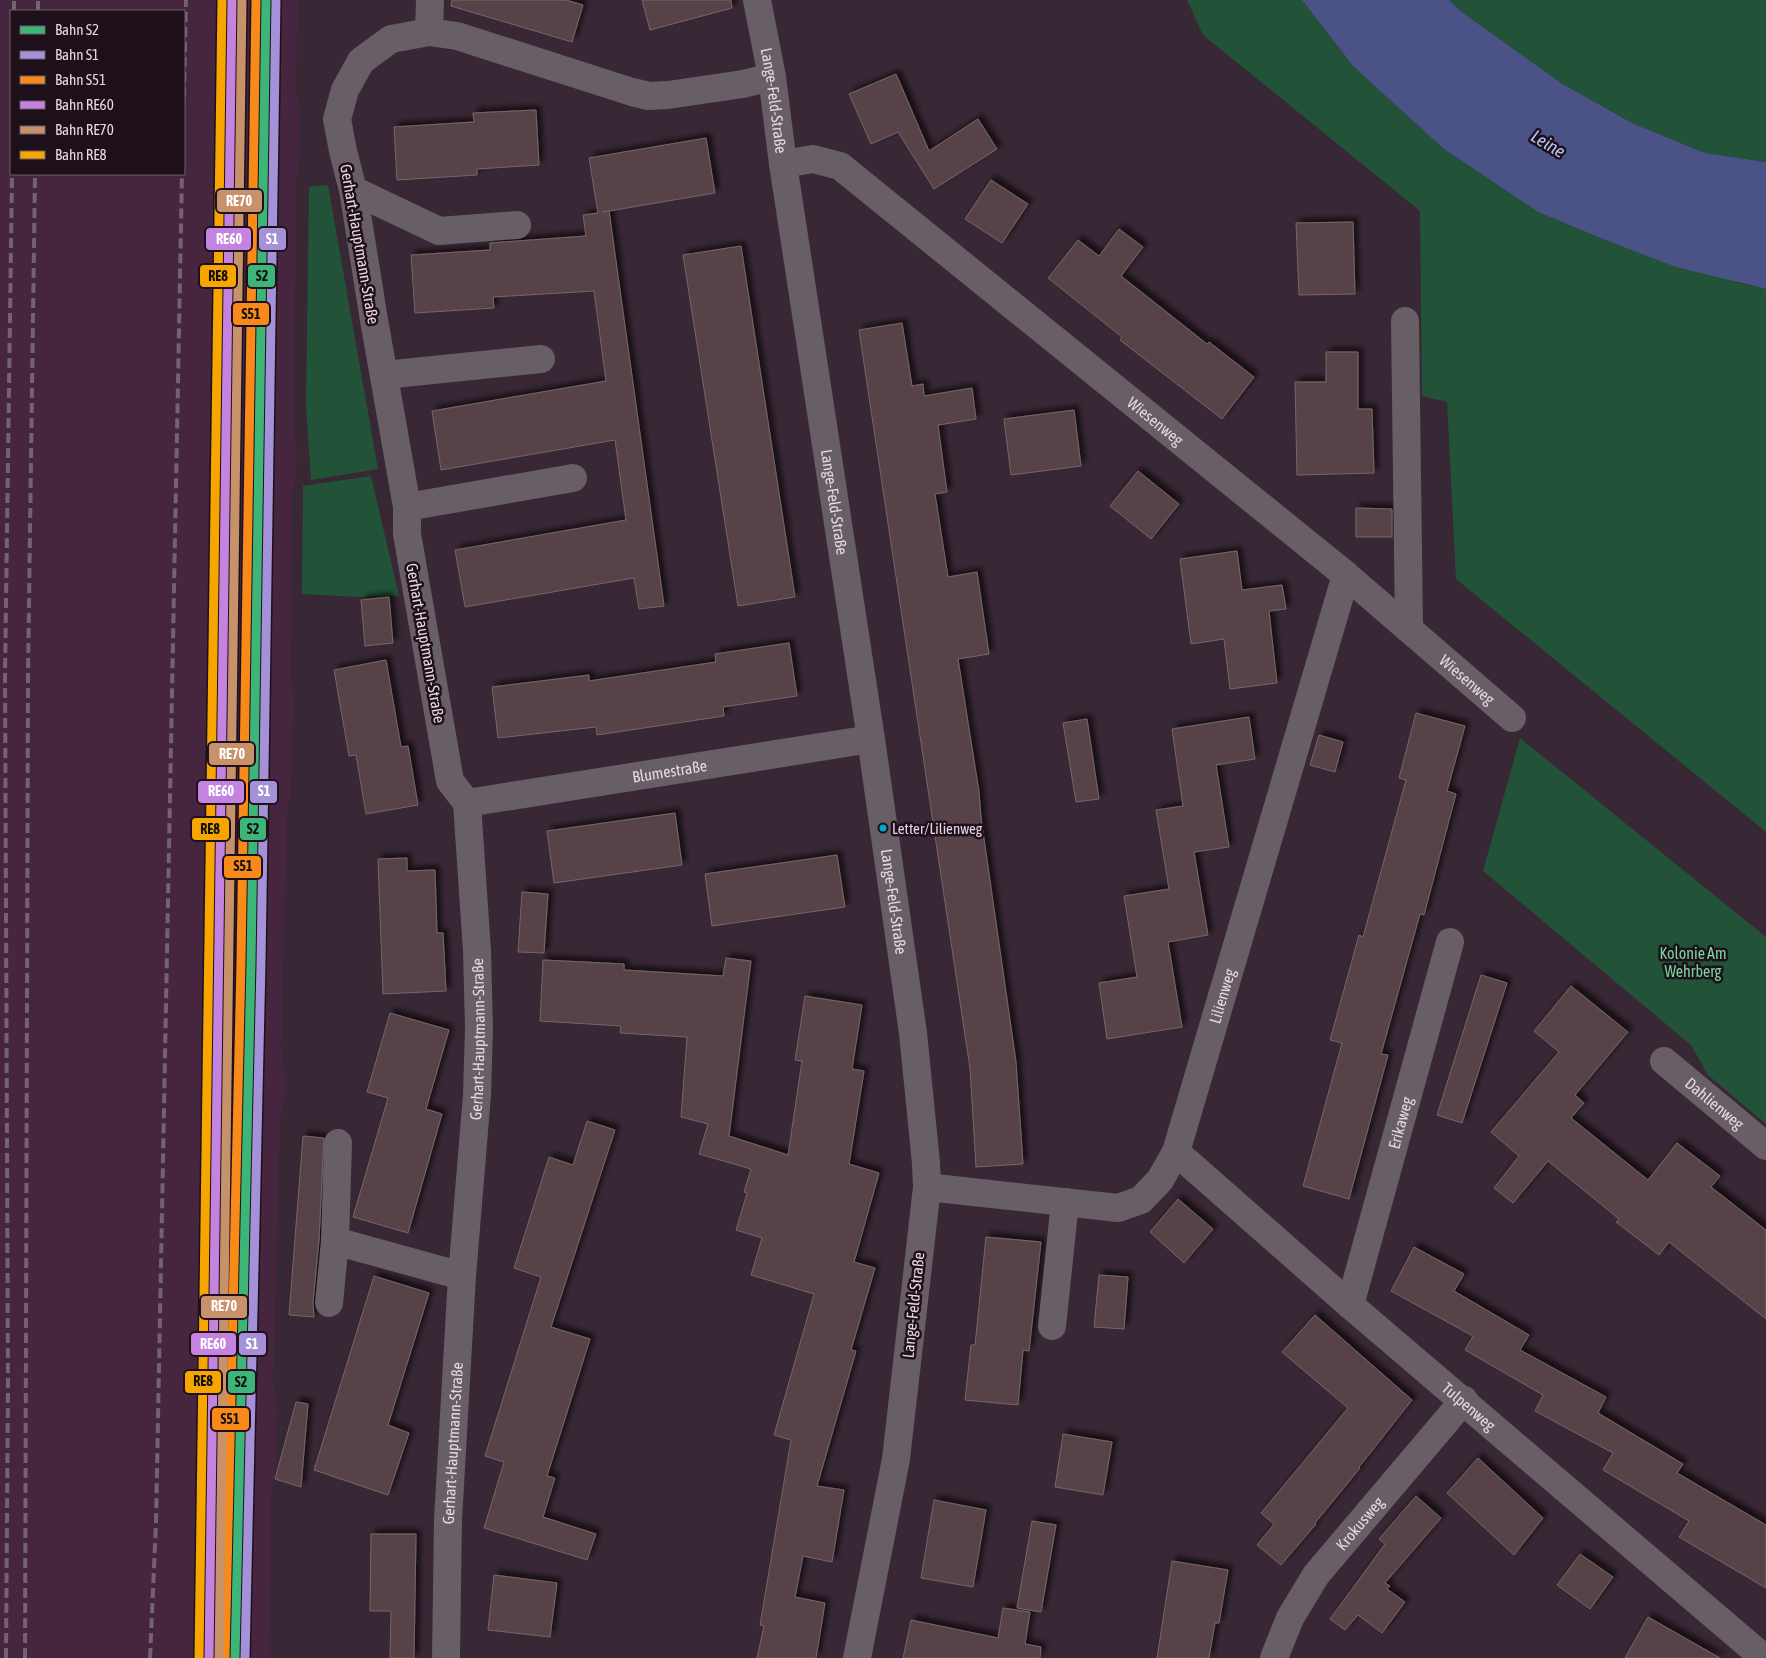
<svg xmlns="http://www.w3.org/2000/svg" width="1766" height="1658" viewBox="0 0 1766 1658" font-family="'Asap Condensed',sans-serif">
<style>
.built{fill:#46263e;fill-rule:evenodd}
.green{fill:#225338}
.water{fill:#4b5285}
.building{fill:#574346;stroke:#766669;filter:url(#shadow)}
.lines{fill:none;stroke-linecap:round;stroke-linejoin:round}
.minor{stroke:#685e65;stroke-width:28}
.rail{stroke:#70656d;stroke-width:4;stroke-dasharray:10 5;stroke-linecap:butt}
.rail-1-casing{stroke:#1d101a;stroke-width:12}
.rail-2-casing{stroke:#1d101a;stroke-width:12}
.rail-3-casing{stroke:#1d101a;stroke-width:12}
.rail-4-casing{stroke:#1d101a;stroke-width:12}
.rail-5-casing{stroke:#1d101a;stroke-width:12}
.rail-6-casing{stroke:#1d101a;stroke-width:12}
.rail-1{stroke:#3db578;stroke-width:9}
.rail-2{stroke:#a591d8;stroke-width:9}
.rail-3{stroke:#f78a18;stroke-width:9}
.rail-4{stroke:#c483df;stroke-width:9}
.rail-5{stroke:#c7916a;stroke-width:9}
.rail-6{stroke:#f7a600;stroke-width:9}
.bus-dot{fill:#00a9ce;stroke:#1d101a;stroke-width:2}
.labels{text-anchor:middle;stroke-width:5;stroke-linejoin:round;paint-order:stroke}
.bus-label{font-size:15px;fill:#e9d6e4;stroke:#1d101a;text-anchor:start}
.street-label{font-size:16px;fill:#e9d6e4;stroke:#1d101a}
.park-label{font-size:16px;fill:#7ad69e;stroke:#1d101a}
.water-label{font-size:18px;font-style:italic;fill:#bcc7f9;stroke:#1d101a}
.line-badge{stroke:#1d101a;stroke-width:2}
.badge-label{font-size:14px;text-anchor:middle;font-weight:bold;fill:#fff}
.pale-badge-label{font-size:14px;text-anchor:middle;font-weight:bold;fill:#111}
</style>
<defs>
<filter id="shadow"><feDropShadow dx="4.5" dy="-4.5" stdDeviation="2.5" flood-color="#0009"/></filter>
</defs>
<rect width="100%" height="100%" fill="#382734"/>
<path class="built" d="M 0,0 L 298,0 L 296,93 L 300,112 L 300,155 L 296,181 L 294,434 L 297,451 L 296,477 L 292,495 L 291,679 L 294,697 L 291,786 L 287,816 L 281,1050 L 285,1073 L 285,1098 L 280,1121 L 273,1381 L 277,1407 L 276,1469 L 271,1493 L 269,1658 L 0,1658 ZM 184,11 L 184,174 L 11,174 L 11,11 Z"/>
<g class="green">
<polygon points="1187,0 1302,0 1353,66 1402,111 1444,149 1538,212 1603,239 1739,283 1766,289 1766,832 1456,579 1447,402 1422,396 1420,211 1203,35"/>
<polygon points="1449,0 1766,0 1766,162 1705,153 1632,123 1561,83 1463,13"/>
<polygon points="328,185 378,469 311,480 306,406 309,187"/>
<polygon points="371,476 399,596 359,597 302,594 303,486"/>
<polygon points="1520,738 1766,937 1766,1124 1708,1075 1691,1045 1483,871"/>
</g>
<polygon class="water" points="1302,0 1449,0 1463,13 1561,83 1632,123 1705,153 1766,162 1766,289 1676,267 1603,239 1538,212 1444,149 1402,111 1353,66"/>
<g class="building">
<polygon points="452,0 566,0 583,5 572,42 451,6"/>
<polygon points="642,0 731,0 732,8 650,30"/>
<polygon points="896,74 929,151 978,119 997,149 934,189 898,132 871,144 849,94"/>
<polygon points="536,110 539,165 477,169 477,175 397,180 394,127 474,122 473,113"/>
<polygon points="706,138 715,193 603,212 609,211 664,606 639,609 634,578 465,607 455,550 626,520 615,440 441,470 432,411 606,381 594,291 493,297 494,308 415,313 411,255 490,250 490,243 586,236 583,215 598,213 589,158"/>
<polygon points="991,180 1028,204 1002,243 965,219"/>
<polygon points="1353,222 1355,294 1299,295 1296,223"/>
<polygon points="1119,229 1143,247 1121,276 1207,344 1209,342 1254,377 1222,419 1120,340 1122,337 1048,278 1078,240 1099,256"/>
<polygon points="741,246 795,597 738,606 683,255"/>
<polygon points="902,323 912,386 923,384 924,396 972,388 976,419 938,425 947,492 935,494 948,577 977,572 989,654 958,659 979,792 981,818 1016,1062 1023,1164 976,1167 970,1068 963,1022 859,330"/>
<polygon points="1326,352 1358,352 1358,409 1372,409 1374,473 1297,475 1295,382 1326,382"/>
<polygon points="1074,410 1081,466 1011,475 1004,419"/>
<polygon points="1138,471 1179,504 1151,539 1110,506"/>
<polygon points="1356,508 1392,509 1392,537 1356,537"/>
<polygon points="1237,551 1242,590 1282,585 1286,609 1269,611 1277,683 1230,689 1224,639 1191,644 1180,559"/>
<polygon points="389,597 393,643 365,646 361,600"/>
<polygon points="789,643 797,696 723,707 724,716 597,735 596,727 498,738 492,687 589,675 589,681 716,662 715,654"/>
<polygon points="386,660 401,747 408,746 418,805 366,814 356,755 349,756 334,670"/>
<polygon points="1416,713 1465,726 1447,791 1456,794 1424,915 1420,914 1381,1054 1388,1055 1349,1199 1303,1186 1342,1043 1330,1040 1359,935 1363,937 1406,780 1399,778"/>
<polygon points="1249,717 1255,759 1216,765 1229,847 1194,852 1208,935 1168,942 1182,1027 1107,1039 1099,983 1137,977 1124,896 1169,889 1156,810 1183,806 1172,729"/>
<polygon points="1087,719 1099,799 1076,802 1063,723"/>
<polygon points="1319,735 1343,742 1335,772 1310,765"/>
<polygon points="675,813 682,865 554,883 547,831"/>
<polygon points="837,855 845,907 712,926 705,874"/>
<polygon points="407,858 407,871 435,870 437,933 443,933 446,991 383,994 378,859"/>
<polygon points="522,892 548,894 544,953 518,952"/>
<polygon points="726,958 751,961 729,1136 788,1155 802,1061 795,1060 805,996 862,1005 852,1069 864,1071 849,1164 879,1173 854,1262 875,1268 851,1350 856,1351 817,1486 844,1490 832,1562 803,1556 795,1597 825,1603 816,1658 757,1658 764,1626 760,1625 791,1440 774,1435 814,1294 751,1275 762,1238 736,1230 747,1193 744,1192 751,1169 699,1154 708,1124 681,1117 687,1037 620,1033 621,1026 540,1021 543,960 624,964 624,970 723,976"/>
<polygon points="1481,975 1507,983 1462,1123 1437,1115"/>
<polygon points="1571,986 1628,1032 1575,1095 1584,1103 1571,1118 1648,1180 1677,1143 1720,1176 1711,1187 1766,1230 1766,1319 1669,1242 1659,1255 1616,1222 1619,1219 1548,1161 1513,1203 1494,1188 1519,1156 1491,1132 1559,1052 1534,1031"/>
<polygon points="390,1013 449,1030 426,1109 442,1114 408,1233 353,1217 388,1098 367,1092"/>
<polygon points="587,1121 615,1130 551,1327 590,1339 547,1476 555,1478 543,1517 596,1534 587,1560 484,1528 504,1462 485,1456 541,1277 514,1268 549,1157 573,1165"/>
<polygon points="303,1136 324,1138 319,1240 313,1302 314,1317 289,1315"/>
<polygon points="1178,1199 1213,1229 1184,1263 1150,1232"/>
<polygon points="986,1237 1041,1242 1029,1351 1023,1350 1018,1405 965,1400 971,1345 975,1345"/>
<polygon points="1414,1247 1464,1274 1454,1291 1529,1335 1520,1350 1606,1397 1598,1413 1683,1464 1677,1473 1766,1525 1766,1588 1679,1537 1689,1521 1603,1470 1613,1453 1535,1411 1543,1395 1465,1350 1473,1336 1391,1291"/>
<polygon points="1099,1275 1128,1277 1124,1329 1094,1327"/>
<polygon points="374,1276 429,1293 388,1425 409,1433 388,1495 314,1470"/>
<polygon points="1315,1315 1412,1400 1359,1467 1360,1468 1315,1523 1316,1524 1281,1565 1257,1545 1274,1524 1261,1513 1348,1408 1282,1352"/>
<polygon points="296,1402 308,1404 301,1487 275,1479"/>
<polygon points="1063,1434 1112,1442 1103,1495 1055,1487"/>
<polygon points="1478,1458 1543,1518 1514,1555 1447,1493"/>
<polygon points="1416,1496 1441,1518 1385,1583 1390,1586 1387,1589 1405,1602 1382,1633 1358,1615 1345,1630 1330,1619 1385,1544 1379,1539"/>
<polygon points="934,1500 986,1510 973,1587 921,1578"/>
<polygon points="1032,1521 1056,1525 1041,1612 1017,1608"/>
<polygon points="371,1534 416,1534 414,1658 390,1658 391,1611 370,1611"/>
<polygon points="1580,1554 1613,1577 1590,1609 1557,1585"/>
<polygon points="1172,1561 1228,1570 1219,1623 1215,1623 1209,1658 1157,1658"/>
<polygon points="494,1575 557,1583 550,1637 488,1630"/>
<polygon points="1003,1608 1030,1612 1025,1644 1041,1647 1040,1658 903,1658 911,1620 998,1638"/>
<polygon points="1648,1617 1720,1658 1625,1658"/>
</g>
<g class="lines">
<g class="minor">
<path id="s1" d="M 757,0 L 772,77 L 783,164 L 871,739 L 913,1033 L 926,1163 L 927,1187 L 896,1459 L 857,1658"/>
<polyline points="429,32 430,0"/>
<path id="s2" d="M 783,164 L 813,159 L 840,166 L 1346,575 L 1512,718"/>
<polyline points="353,190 439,231 517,225"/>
<polyline points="1405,321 1409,628"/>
<polyline points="384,375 541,359"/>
<polyline points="407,507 573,478"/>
<path id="s3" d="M 467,803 L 871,739"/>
<path id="s4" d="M 1664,1061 L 1766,1146"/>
<polyline points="338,1143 335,1241 462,1276"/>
<path id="s5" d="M 1176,1152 L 1350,1305 L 1764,1658"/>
<path id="s6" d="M 927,1187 L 1118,1208 L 1141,1200 L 1160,1180 L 1176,1152 L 1346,575"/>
<polyline points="329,1303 335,1241"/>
<path id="s7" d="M 1350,1305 L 1450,942"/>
<polyline points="1052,1326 1065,1202"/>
<path id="s8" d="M 446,1658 L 448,1520 L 462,1276 L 477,1095 L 479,1028 L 477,951 L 467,803 L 450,781 L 407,534 L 407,507 L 374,320 L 353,190 L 343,151 L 337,119 L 345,90 L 361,61 L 391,39 L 429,32 L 457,36 L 632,92 L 649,96 L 668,95 L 743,84 L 772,77"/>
<path id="s9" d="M 1274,1658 L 1290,1618 L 1316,1575 L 1464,1400"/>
</g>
<g class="rail">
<polyline points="14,11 14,0"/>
<polyline points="38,11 38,0"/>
<polyline points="184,97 186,0"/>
<polyline points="6,1658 8,1384 5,675 12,174"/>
<polyline points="25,1658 28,676 35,174"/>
<polyline points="150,1658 156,1523 182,174"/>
</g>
<defs>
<polyline id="rail-1" points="235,1658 251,963 266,0"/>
<polyline id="rail-2" points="245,1658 261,963 276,0"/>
<polyline id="rail-3" points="225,1658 241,963 256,0"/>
<polyline id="rail-4" points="209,1658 232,0"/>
<polyline id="rail-5" points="219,1658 242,0"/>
<polyline id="rail-6" points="199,1658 222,0"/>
</defs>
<use href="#rail-1" class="rail-1-casing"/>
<use href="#rail-2" class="rail-2-casing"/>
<use href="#rail-3" class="rail-3-casing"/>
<use href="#rail-4" class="rail-4-casing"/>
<use href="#rail-5" class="rail-5-casing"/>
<use href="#rail-6" class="rail-6-casing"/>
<use href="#rail-1" class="rail-1"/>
<use href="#rail-2" class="rail-2"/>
<use href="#rail-3" class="rail-3"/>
<use href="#rail-4" class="rail-4"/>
<use href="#rail-5" class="rail-5"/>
<use href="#rail-6" class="rail-6"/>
</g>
<circle class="bus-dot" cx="883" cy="828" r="4.5"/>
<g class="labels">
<g class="bus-label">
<text x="892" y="834">Letter/Lilienweg</text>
</g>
<g class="street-label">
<text dy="6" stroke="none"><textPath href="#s1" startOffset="102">Lange-Feld-Straße</textPath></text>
<text transform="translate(360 244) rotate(80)" y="6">Gerhart-Hauptmann-Straße</text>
<text dy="6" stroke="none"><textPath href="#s2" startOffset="464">Wiesenweg</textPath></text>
<text dy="6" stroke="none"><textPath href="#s1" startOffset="508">Lange-Feld-Straße</textPath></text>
<text transform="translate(426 643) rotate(80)" y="6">Gerhart-Hauptmann-Straße</text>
<text dy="6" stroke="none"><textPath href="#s2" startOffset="869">Wiesenweg</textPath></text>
<text dy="6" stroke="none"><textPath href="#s3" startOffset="205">Blumestraße</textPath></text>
<text dy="6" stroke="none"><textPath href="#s1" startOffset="912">Lange-Feld-Straße</textPath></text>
<text dy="6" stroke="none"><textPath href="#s6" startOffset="439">Lilienweg</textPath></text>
<text dy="6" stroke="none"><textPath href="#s8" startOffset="620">Gerhart-Hauptmann-Straße</textPath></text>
<text dy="6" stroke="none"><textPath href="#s4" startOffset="66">Dahlienweg</textPath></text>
<text dy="6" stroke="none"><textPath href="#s7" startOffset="189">Erikaweg</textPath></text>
<text transform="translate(913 1305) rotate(-84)" y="6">Lange-Feld-Straße</text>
<text dy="6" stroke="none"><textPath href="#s5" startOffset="388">Tulpenweg</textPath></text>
<text dy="6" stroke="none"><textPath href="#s8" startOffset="215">Gerhart-Hauptmann-Straße</textPath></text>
<text dy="6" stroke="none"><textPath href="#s9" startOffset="161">Krokusweg</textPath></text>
</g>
<g class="park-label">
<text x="1693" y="959">Kolonie Am<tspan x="1693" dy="18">Wehrberg</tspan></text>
</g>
<g class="water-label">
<text transform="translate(1548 144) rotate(31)" y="6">Leine</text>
</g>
</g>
<g class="line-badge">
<rect x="216" y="189" width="47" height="24" rx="5" fill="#c7916a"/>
<rect x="205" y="227" width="47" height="24" rx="5" fill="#c483df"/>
<rect x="258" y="227" width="29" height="24" rx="5" fill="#a591d8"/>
<rect x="199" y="264" width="38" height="24" rx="5" fill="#f7a600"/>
<rect x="247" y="264" width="29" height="24" rx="5" fill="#3db578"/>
<rect x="232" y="302" width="38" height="24" rx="5" fill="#f78a18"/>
<rect x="208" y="742" width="47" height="24" rx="5" fill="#c7916a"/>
<rect x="197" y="780" width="48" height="24" rx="5" fill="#c483df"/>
<rect x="249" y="780" width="29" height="24" rx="5" fill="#a591d8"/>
<rect x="191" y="817" width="39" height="24" rx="5" fill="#f7a600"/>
<rect x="239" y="817" width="28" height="24" rx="5" fill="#3db578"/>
<rect x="223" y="855" width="39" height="24" rx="5" fill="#f78a18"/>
<rect x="200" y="1295" width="48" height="24" rx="5" fill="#c7916a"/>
<rect x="190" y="1332" width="47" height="24" rx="5" fill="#c483df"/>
<rect x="238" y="1332" width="29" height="24" rx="5" fill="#a591d8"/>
<rect x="184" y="1370" width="38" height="24" rx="5" fill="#f7a600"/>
<rect x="227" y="1370" width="29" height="24" rx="5" fill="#3db578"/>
<rect x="211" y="1407" width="39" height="24" rx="5" fill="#f78a18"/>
</g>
<g class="badge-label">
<text x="239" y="206">RE70</text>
<text x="229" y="244">RE60</text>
<text x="272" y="244">S1</text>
<text x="232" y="759">RE70</text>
<text x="221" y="796">RE60</text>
<text x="264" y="796">S1</text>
<text x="224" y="1311">RE70</text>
<text x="213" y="1349">RE60</text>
<text x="252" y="1349">S1</text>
</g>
<g class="pale-badge-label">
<text x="218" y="281">RE8</text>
<text x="262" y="281">S2</text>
<text x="251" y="319">S51</text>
<text x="210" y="834">RE8</text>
<text x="253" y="834">S2</text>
<text x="243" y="871">S51</text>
<text x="203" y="1386">RE8</text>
<text x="241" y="1387">S2</text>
<text x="230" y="1424">S51</text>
</g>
<rect x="10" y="10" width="175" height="165" fill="#1d101a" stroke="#6f5f6b"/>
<rect x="20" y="26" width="25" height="8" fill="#3db578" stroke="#6f5f6b"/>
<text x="55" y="35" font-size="15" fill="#e9d6e4">Bahn S2</text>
<rect x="20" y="51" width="25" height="8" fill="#a591d8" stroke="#6f5f6b"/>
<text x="55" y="60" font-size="15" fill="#e9d6e4">Bahn S1</text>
<rect x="20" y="76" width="25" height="8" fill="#f78a18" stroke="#6f5f6b"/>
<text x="55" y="85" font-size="15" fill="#e9d6e4">Bahn S51</text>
<rect x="20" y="101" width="25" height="8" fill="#c483df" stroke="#6f5f6b"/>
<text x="55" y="110" font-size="15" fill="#e9d6e4">Bahn RE60</text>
<rect x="20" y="126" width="25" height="8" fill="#c7916a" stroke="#6f5f6b"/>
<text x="55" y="135" font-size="15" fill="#e9d6e4">Bahn RE70</text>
<rect x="20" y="151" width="25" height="8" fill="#f7a600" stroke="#6f5f6b"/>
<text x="55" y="160" font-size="15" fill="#e9d6e4">Bahn RE8</text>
</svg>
